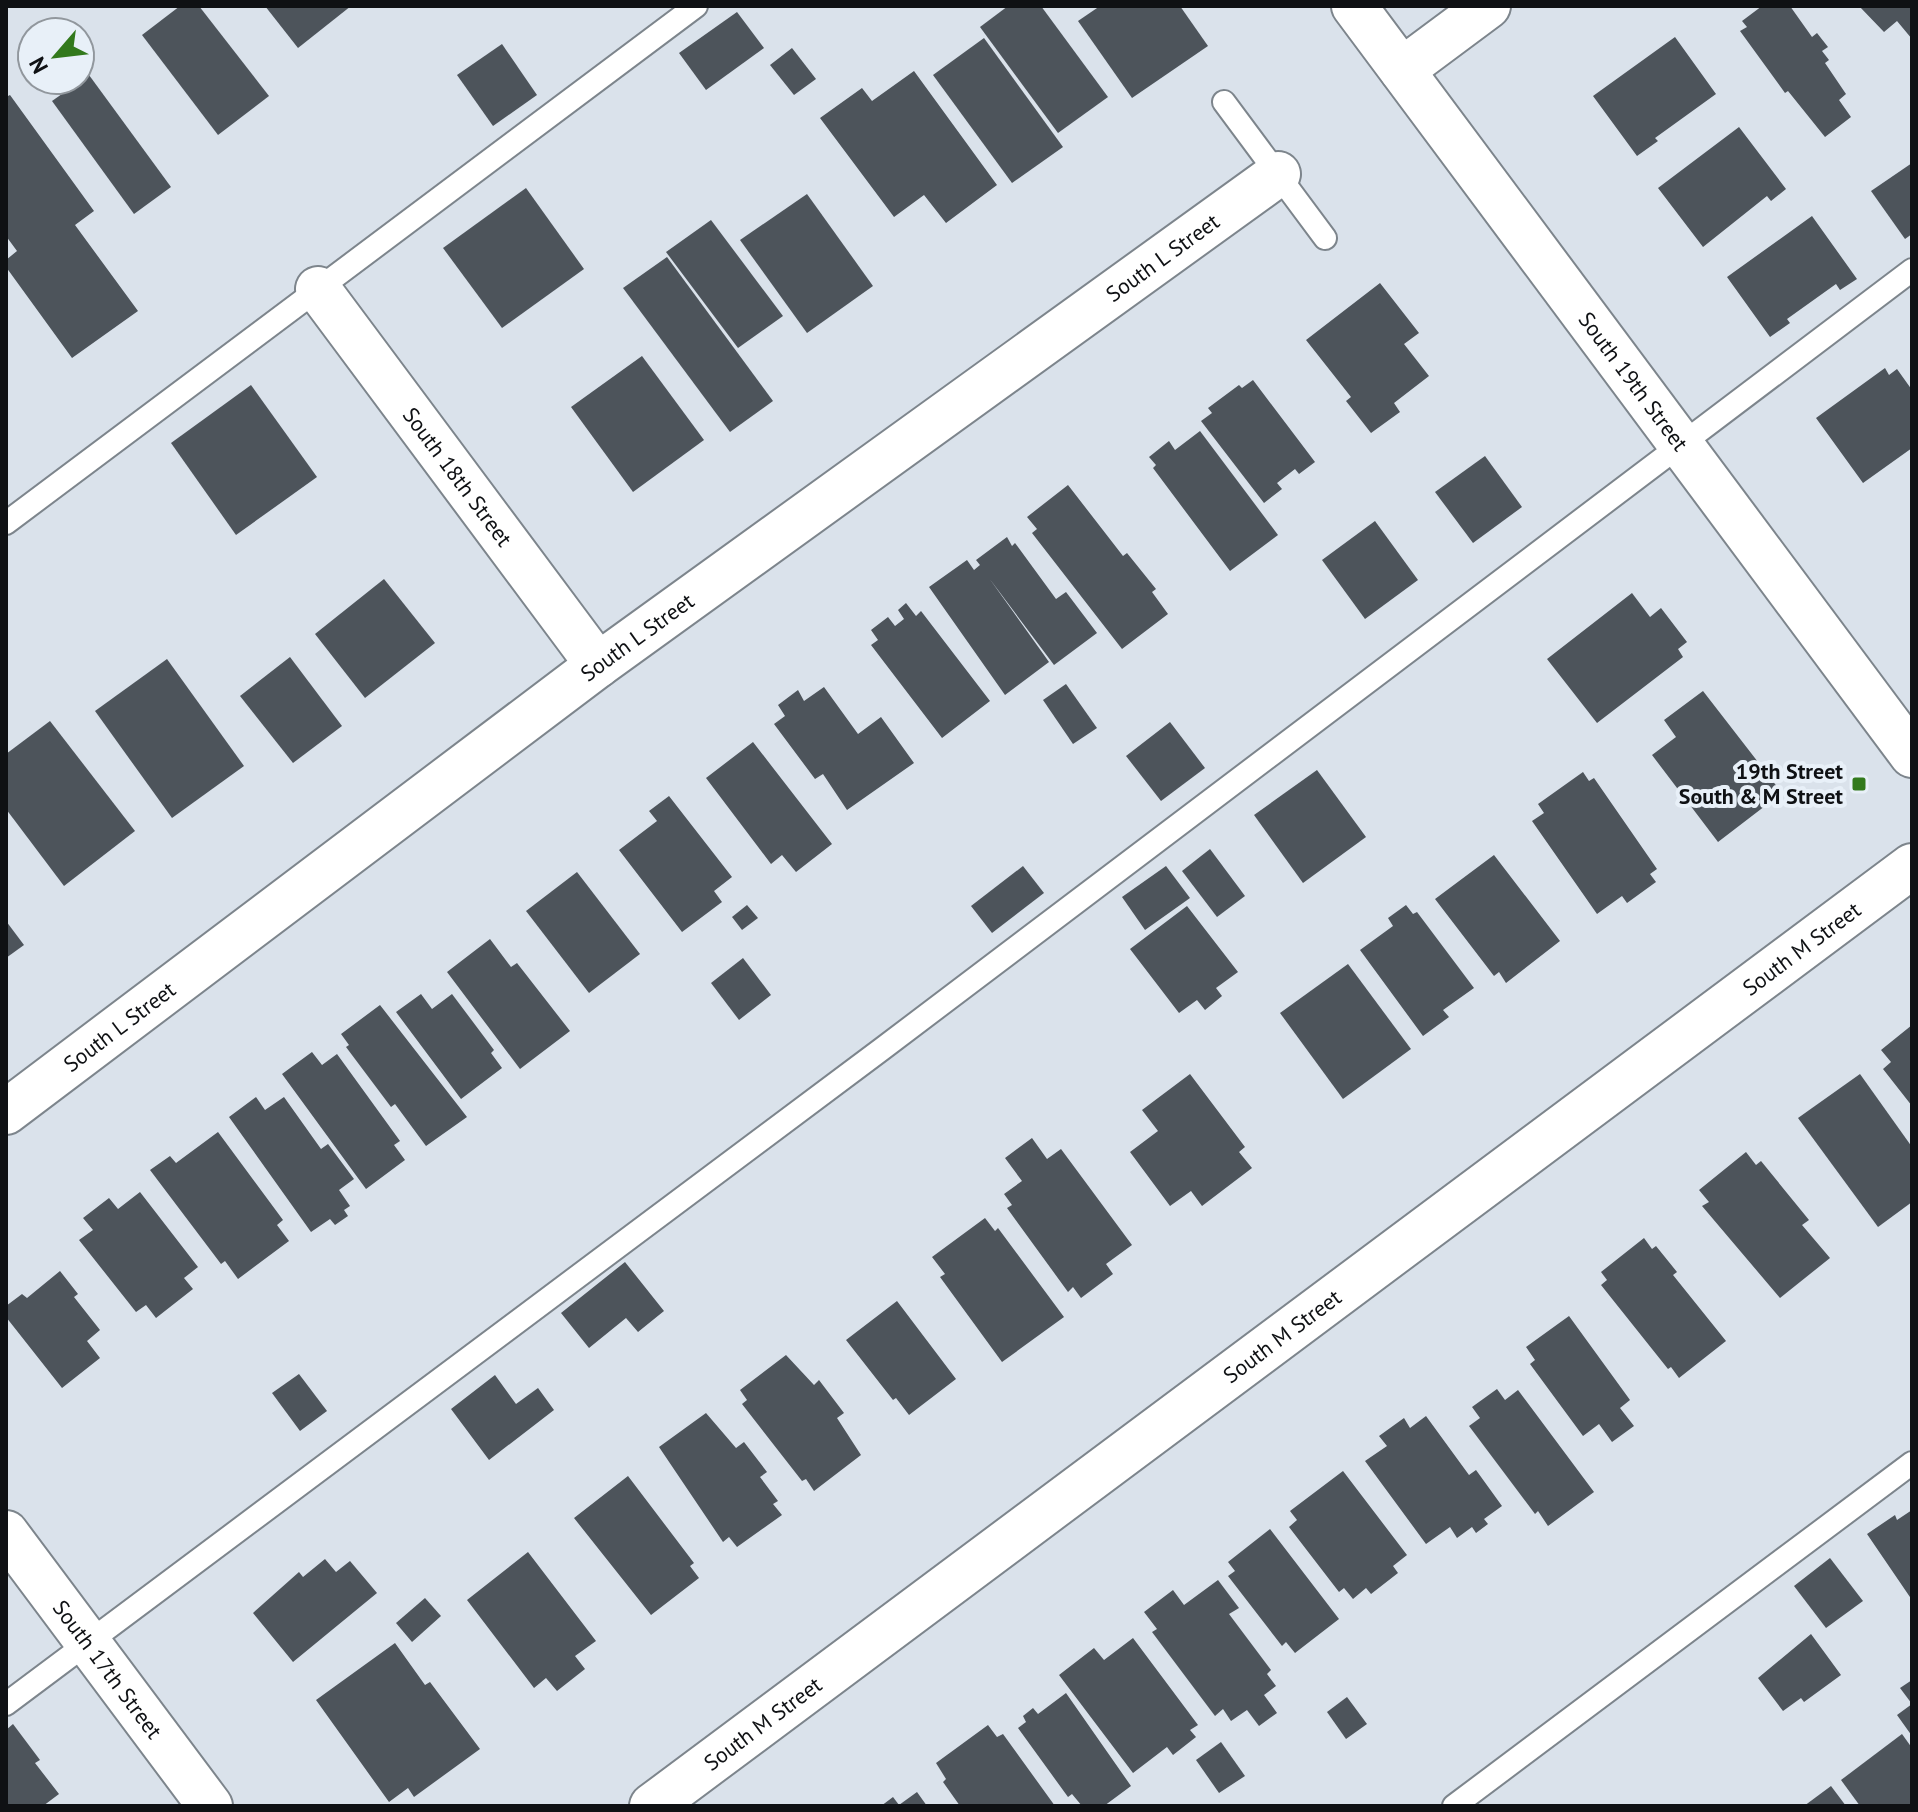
<svg xmlns="http://www.w3.org/2000/svg" width="1918" height="1812" viewBox="0 0 1918 1812" font-family="'PT Sans',sans-serif">
<style>
.building{fill:#4d545b}
.lines{fill:none;stroke-linecap:round;stroke-linejoin:round}
.lane-casing{stroke:#7d858c;stroke-width:26}
.street-casing{stroke:#7d858c;stroke-width:48}
.secondary-casing{stroke:#7d858c;stroke-width:48}
.lane{stroke:#fff;stroke-width:22}
.street{stroke:#fff;stroke-width:44}
.secondary{stroke:#fff;stroke-width:44}
.poi-dot{fill:#32791c;stroke:#e8f0f8;stroke-width:3}
.labels{text-anchor:middle;stroke-width:8;stroke-linejoin:round;paint-order:stroke}
.street-label{font-size:22px;fill:#0f1114;stroke:#e8f0f8}
.poi-label{font-size:22px;font-weight:bold;fill:#0f1114;stroke:#e8f0f8;text-anchor:end}
</style>
<rect width="100%" height="100%" fill="#dae2eb"/>
<g class="building">
<polygon points="180,6 199,6 269,96 218,135 142,35"/>
<polygon points="265,6 351,6 298,48"/>
<polygon points="1008,6 1041,6 1108,97 1058,133 980,27"/>
<polygon points="1100,6 1180,6 1208,46 1132,98 1078,21"/>
<polygon points="1762,6 1790,6 1812,37 1817,33 1828,47 1822,51 1829,60 1825,63 1846,94 1839,100 1851,117 1825,137 1788,91 1785,93 1740,31 1747,27 1742,21"/>
<polygon points="1859,6 1912,6 1912,39 1897,21 1884,32"/>
<polygon points="737,12 764,48 706,90 679,53"/>
<polygon points="1675,37 1716,94 1655,138 1658,141 1637,156 1593,96"/>
<polygon points="984,38 1063,147 1012,183 933,75"/>
<polygon points="502,44 537,95 493,126 457,75"/>
<polygon points="792,48 816,79 794,95 770,65"/>
<polygon points="914,71 997,185 946,223 924,195 894,217 820,118 862,88 872,101"/>
<polygon points="89,75 171,187 134,214 52,101"/>
<polygon points="10,95 94,211 75,225 138,311 72,358 6,267 6,260 17,251 6,236 6,97"/>
<polygon points="1739,127 1786,189 1771,201 1767,196 1703,247 1658,188"/>
<polygon points="1912,163 1912,234 1905,239 1871,191"/>
<polygon points="526,188 584,269 502,328 443,248"/>
<polygon points="807,194 873,286 807,333 740,240"/>
<polygon points="1812,216 1857,279 1840,290 1836,284 1787,319 1790,323 1770,337 1727,277"/>
<polygon points="711,220 783,316 738,348 666,252"/>
<polygon points="667,257 773,401 730,432 623,288"/>
<polygon points="1380,283 1419,333 1404,344 1429,376 1394,403 1400,412 1371,433 1346,401 1351,397 1306,340"/>
<polygon points="642,356 704,440 633,492 571,407"/>
<polygon points="1885,368 1889,375 1897,369 1912,390 1912,448 1863,483 1816,418"/>
<polygon points="1253,380 1315,462 1299,474 1295,469 1277,483 1282,489 1264,503 1201,421 1212,413 1208,408 1239,385 1242,388"/>
<polygon points="251,385 317,477 236,535 171,443"/>
<polygon points="1200,431 1278,535 1230,571 1153,468 1156,465 1149,457 1169,441 1175,450"/>
<polygon points="1485,456 1522,507 1473,543 1435,492"/>
<polygon points="1068,485 1123,556 1127,553 1156,589 1152,592 1168,614 1122,649 1032,533 1037,529 1027,517"/>
<polygon points="1375,521 1418,580 1365,619 1322,560"/>
<polygon points="1007,537 1012,546 1015,543 1056,599 1066,592 1097,633 1054,665 989,578 1049,662 1005,695 929,587 967,560 974,570 980,565 976,560"/>
<polygon points="384,579 435,643 365,698 315,634"/>
<polygon points="1632,593 1650,617 1661,608 1687,642 1678,649 1683,657 1597,723 1547,659"/>
<polygon points="906,603 916,616 921,611 990,701 942,738 871,645 878,640 871,630 888,617 895,626 904,619 898,610"/>
<polygon points="290,657 342,726 293,763 240,696"/>
<polygon points="167,659 244,766 172,818 95,711"/>
<polygon points="1066,684 1097,728 1073,744 1043,700"/>
<polygon points="824,687 858,734 881,717 914,763 847,810 823,774 815,779 774,724 785,716 778,705 798,690 804,701"/>
<polygon points="1703,691 1782,793 1718,842 1652,755 1676,737 1664,720"/>
<polygon points="50,721 135,831 64,886 6,809 6,754"/>
<polygon points="1170,722 1205,768 1161,801 1126,756"/>
<polygon points="753,742 832,844 796,872 782,855 771,864 706,778"/>
<polygon points="1317,770 1366,837 1303,883 1254,815"/>
<polygon points="1583,772 1589,781 1594,778 1657,869 1650,874 1656,882 1627,903 1622,896 1597,914 1532,821 1544,813 1538,804"/>
<polygon points="669,796 732,877 714,891 722,902 682,932 619,850 657,821 649,811"/>
<polygon points="1210,849 1245,896 1217,917 1182,871"/>
<polygon points="1494,855 1560,941 1506,983 1499,972 1494,976 1435,899"/>
<polygon points="1023,866 1044,893 992,933 971,906"/>
<polygon points="1166,866 1190,898 1145,930 1122,897"/>
<polygon points="577,872 640,954 589,993 526,911"/>
<polygon points="747,905 758,918 742,930 732,917"/>
<polygon points="1406,905 1413,914 1417,912 1474,988 1443,1010 1449,1017 1423,1036 1360,950 1393,926 1388,918"/>
<polygon points="1187,906 1238,972 1216,988 1222,996 1205,1010 1197,1000 1179,1013 1130,949"/>
<polygon points="6,921 24,945 6,958"/>
<polygon points="490,939 511,967 517,963 570,1031 520,1069 447,972"/>
<polygon points="743,958 771,995 739,1020 711,983"/>
<polygon points="1348,964 1411,1049 1343,1099 1280,1013"/>
<polygon points="421,994 432,1009 452,994 494,1050 491,1053 502,1068 461,1099 396,1012"/>
<polygon points="380,1005 467,1117 426,1146 395,1104 391,1107 346,1047 349,1045 341,1034"/>
<polygon points="1912,1025 1912,1106 1883,1069 1891,1062 1881,1050"/>
<polygon points="312,1052 322,1065 337,1054 400,1141 394,1145 405,1160 366,1189 282,1074"/>
<polygon points="1190,1074 1245,1147 1239,1152 1252,1168 1202,1206 1191,1191 1170,1206 1130,1152 1158,1131 1142,1110"/>
<polygon points="1860,1074 1912,1147 1912,1202 1878,1227 1798,1118"/>
<polygon points="256,1097 265,1110 284,1097 321,1149 328,1144 354,1179 339,1190 350,1206 344,1210 348,1216 335,1225 330,1219 311,1232 229,1117"/>
<polygon points="218,1132 283,1220 277,1225 289,1241 238,1279 225,1261 221,1264 150,1170 170,1156 176,1163"/>
<polygon points="1032,1138 1047,1159 1061,1149 1132,1245 1106,1264 1113,1274 1081,1298 1073,1287 1068,1292 1007,1208 1012,1205 1004,1194 1022,1181 1005,1158"/>
<polygon points="1746,1152 1756,1165 1761,1161 1809,1220 1802,1225 1830,1258 1780,1298 1702,1206 1709,1202 1699,1190"/>
<polygon points="140,1192 198,1267 184,1278 193,1289 156,1318 146,1305 136,1312 79,1240 93,1230 83,1218 109,1198 118,1209"/>
<polygon points="985,1218 995,1231 998,1228 1064,1317 1002,1362 940,1277 945,1274 932,1257"/>
<polygon points="1644,1238 1652,1249 1656,1246 1677,1272 1673,1275 1726,1341 1679,1378 1671,1367 1668,1369 1601,1285 1607,1280 1601,1272"/>
<polygon points="625,1262 664,1311 638,1332 626,1318 589,1348 561,1313"/>
<polygon points="60,1271 78,1294 74,1297 100,1330 87,1341 100,1358 62,1388 6,1317 6,1306 22,1294 27,1298"/>
<polygon points="897,1301 956,1379 909,1415 896,1398 893,1400 846,1340"/>
<polygon points="1569,1316 1630,1400 1620,1408 1634,1426 1612,1442 1599,1424 1583,1436 1530,1364 1535,1360 1526,1347"/>
<polygon points="786,1355 814,1385 819,1380 844,1413 837,1418 861,1455 814,1491 806,1479 802,1481 742,1404 747,1400 740,1390"/>
<polygon points="299,1374 327,1411 300,1431 272,1393"/>
<polygon points="495,1375 516,1404 538,1388 554,1410 489,1460 451,1409"/>
<polygon points="1497,1389 1505,1400 1518,1390 1594,1492 1548,1526 1538,1511 1535,1514 1469,1426 1480,1418 1472,1407"/>
<polygon points="706,1413 736,1448 744,1442 767,1472 760,1477 778,1501 773,1504 782,1515 737,1547 729,1537 723,1542 659,1447"/>
<polygon points="1426,1416 1469,1475 1476,1470 1502,1506 1484,1519 1488,1524 1476,1533 1472,1527 1457,1538 1450,1527 1426,1544 1365,1461 1387,1446 1379,1436 1404,1418 1410,1428"/>
<polygon points="1343,1471 1407,1555 1393,1566 1398,1573 1371,1594 1366,1588 1353,1599 1344,1588 1339,1592 1289,1527 1297,1520 1290,1511"/>
<polygon points="628,1476 694,1563 690,1566 699,1578 651,1615 574,1518"/>
<polygon points="1912,1510 1912,1600 1867,1534 1895,1515 1897,1520"/>
<polygon points="1270,1529 1339,1619 1295,1653 1286,1642 1282,1646 1228,1576 1235,1571 1228,1562"/>
<polygon points="528,1552 596,1641 575,1656 585,1669 557,1691 546,1678 534,1688 467,1600"/>
<polygon points="1830,1558 1863,1601 1826,1628 1794,1586"/>
<polygon points="325,1559 336,1572 350,1561 377,1593 293,1662 253,1613 299,1572 303,1577"/>
<polygon points="1218,1580 1239,1608 1229,1614 1271,1670 1267,1674 1276,1686 1264,1695 1277,1713 1259,1726 1247,1710 1231,1721 1223,1709 1215,1716 1152,1632 1157,1629 1144,1612 1173,1590 1184,1605"/>
<polygon points="425,1598 441,1616 412,1642 396,1623"/>
<polygon points="1811,1634 1841,1675 1804,1702 1801,1698 1783,1711 1758,1678"/>
<polygon points="1133,1638 1198,1725 1190,1730 1196,1737 1173,1755 1167,1747 1133,1773 1059,1675 1094,1648 1104,1660"/>
<polygon points="395,1643 425,1685 430,1682 480,1749 414,1797 408,1788 389,1802 316,1700"/>
<polygon points="1912,1680 1912,1736 1897,1715 1912,1704 1900,1688"/>
<polygon points="1066,1693 1131,1786 1104,1806 1082,1806 1072,1794 1068,1797 1018,1728 1026,1722 1023,1716 1033,1708 1038,1714"/>
<polygon points="1347,1697 1367,1724 1346,1739 1327,1712"/>
<polygon points="13,1724 40,1760 35,1763 59,1794 43,1806 6,1806 6,1730"/>
<polygon points="988,1725 997,1737 1003,1734 1055,1806 960,1806 943,1782 946,1779 936,1763"/>
<polygon points="1902,1734 1912,1748 1912,1806 1860,1806 1841,1780"/>
<polygon points="1221,1742 1245,1776 1219,1793 1196,1760"/>
<polygon points="1831,1786 1846,1806 1804,1806"/>
<polygon points="917,1792 927,1806 881,1806 893,1797 899,1805"/>
</g>
<g class="lines">
<defs>
<g id="lane">
<polyline points="1224,102 1325,238"/>
<polyline points="6,523 696,6"/>
<polyline points="6,1704 882,1049 1912,270"/>
<polyline points="1454,1806 1912,1463"/>
</g>
<g id="street">
<polyline points="1402,70 1488,6"/>
<path id="s1" d="M 318,289 L 598,665"/>
<path id="s2" d="M 6,1112 L 598,665 L 1278,174"/>
<path id="s3" d="M 6,1533 L 210,1806"/>
<path id="s4" d="M 652,1806 L 1912,866"/>
</g>
<g id="secondary">
<path id="s5" d="M 1354,6 L 1912,755"/>
</g>
</defs>
<use href="#lane" class="lane-casing"/>
<use href="#street" class="street-casing"/>
<use href="#secondary" class="secondary-casing"/>
<use href="#lane" class="lane"/>
<use href="#street" class="street"/>
<use href="#secondary" class="secondary"/>
</g>
<rect class="poi-dot" x="1851" y="776" width="16" height="16" rx="4"/>
<g class="labels">
<g class="street-label">
<text dy="8" stroke="none"><textPath href="#s2" startOffset="1438">South L Street</textPath></text>
<text dy="8" stroke="none"><textPath href="#s5" startOffset="468">South 19th Street</textPath></text>
<text dy="8" stroke="none"><textPath href="#s1" startOffset="234">South 18th Street</textPath></text>
<text dy="8" stroke="none"><textPath href="#s2" startOffset="790">South L Street</textPath></text>
<text dy="8" stroke="none"><textPath href="#s4" startOffset="1434">South M Street</textPath></text>
<text dy="8" stroke="none"><textPath href="#s2" startOffset="142">South L Street</textPath></text>
<text dy="8" stroke="none"><textPath href="#s4" startOffset="786">South M Street</textPath></text>
<text dy="8" stroke="none"><textPath href="#s3" startOffset="170">South 17th Street</textPath></text>
<text dy="8" stroke="none"><textPath href="#s4" startOffset="138">South M Street</textPath></text>
</g>
<g class="poi-label">
<text x="1843" y="779">19th Street<tspan x="1843" dy="25">South &amp; M Street</tspan></text>
</g>
</g>
<rect width="1918" height="1812" fill="none" stroke="#0f1114" stroke-width="16"/>
<g transform="translate(56 56) rotate(242)"><circle r="38" fill="#e8f0f8" stroke="#91979d" stroke-width="2"/>
<path d="M0-6L14 30L0 20L-14 30Z" fill="#32791c"/>
<text y="-12" font-size="22" font-weight="bold" text-anchor="middle" fill="#0f1114">N</text>
</g>
</svg>
